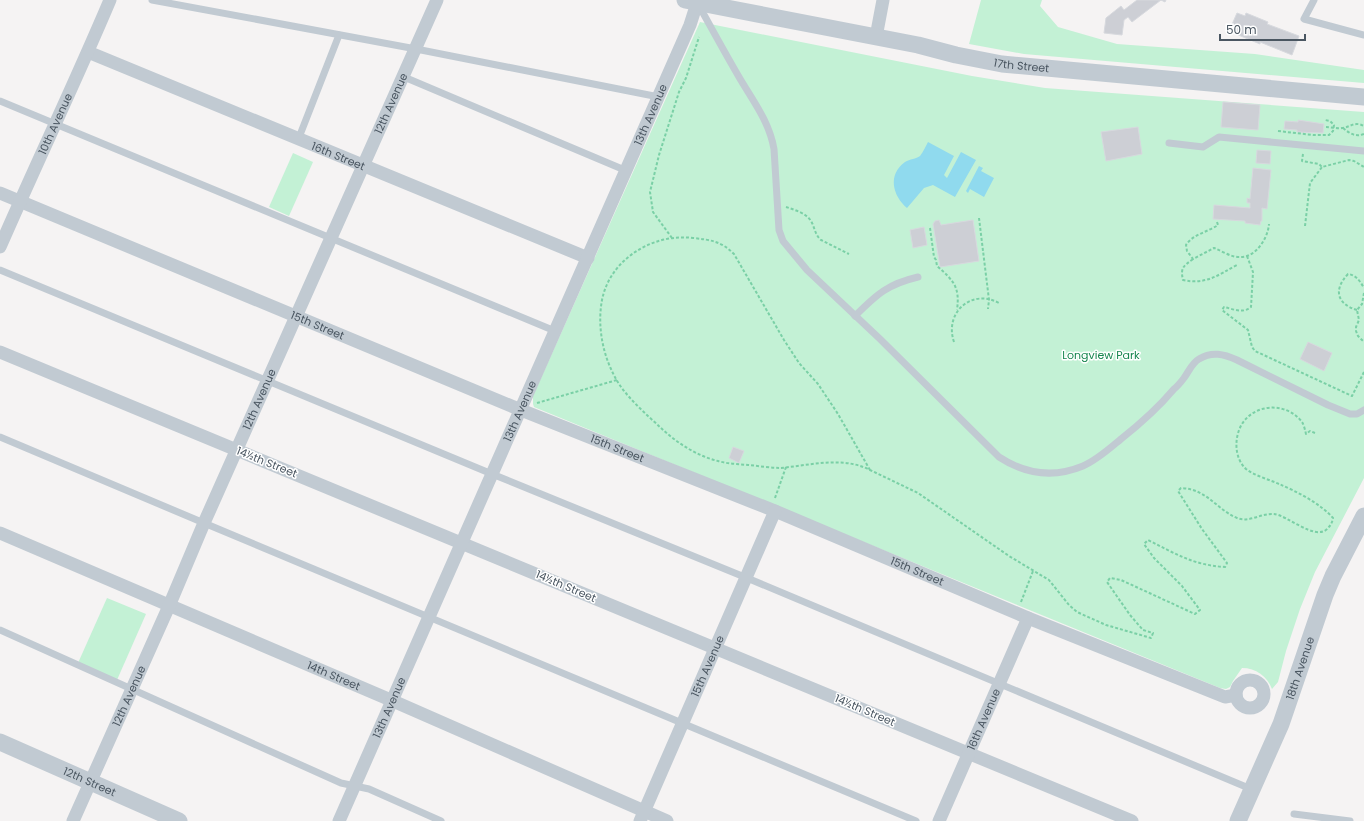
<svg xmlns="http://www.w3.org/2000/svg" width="1364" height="821" viewBox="0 0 1364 821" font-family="Poppins,sans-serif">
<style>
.green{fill:#c3f1d5}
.water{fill:#90daee}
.building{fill:#cdcfd5;stroke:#d7d9de}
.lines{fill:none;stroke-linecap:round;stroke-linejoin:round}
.path{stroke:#7ad0a6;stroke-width:2;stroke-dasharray:3 2;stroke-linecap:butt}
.service{stroke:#c1cad2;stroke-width:7}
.minor{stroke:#c1cad2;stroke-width:13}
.tertiary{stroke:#c1cad2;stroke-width:17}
.labels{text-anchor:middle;stroke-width:3;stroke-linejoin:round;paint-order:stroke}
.street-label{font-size:11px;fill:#4a5661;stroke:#fff}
.park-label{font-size:11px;fill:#17864f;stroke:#fff}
</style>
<rect width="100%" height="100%" fill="#f5f3f3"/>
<g class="green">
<polygon points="981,0 1042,0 1040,6 1058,27 1117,44 1255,54 1364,70 1364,83 1024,54 969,44"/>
<path d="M 700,22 L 972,76 L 1045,88 L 1364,112 L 1364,478 L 1315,572 L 1300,609 L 1286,651 L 1278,682 L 1272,689 C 1267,676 1256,668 1242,668 L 1233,681 L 1230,687 L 1226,689 L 1220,688 L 534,407 L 533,404 L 533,396 Z"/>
<polygon points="293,153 313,162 289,216 269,207"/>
<polygon points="107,598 146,614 117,680 78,663"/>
</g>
<g class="water">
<path d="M 928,142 L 954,156 L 944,175 L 947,178 L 961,152 L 976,160 L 955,197 L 933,185 L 924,188 L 907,208 C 893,196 887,175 905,162 C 910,159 916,159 920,156 C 923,152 926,146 928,142 Z"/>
<polygon points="979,166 983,168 981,171 994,178 984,197 970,189 968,193 966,191"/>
</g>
<g class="building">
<polygon points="1137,0 1166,0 1165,2 1161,0 1132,22 1128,17 1124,20 1122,35 1104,33 1106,18 1121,6 1124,10"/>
<polygon points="1237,13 1245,16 1246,13 1268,22 1267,24 1299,36 1292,55 1260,42 1260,44 1236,34 1237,32 1230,29"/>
<polygon points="1223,102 1260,105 1258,130 1221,127"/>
<polygon points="1298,120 1324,124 1323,133 1297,132 1297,130 1284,129 1285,121 1298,122"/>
<polygon points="1138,127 1142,154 1106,161 1101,132"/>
<polygon points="1257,150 1271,151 1270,164 1256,163"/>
<polygon points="1253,168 1271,170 1267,209 1262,208 1262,221 1261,221 1260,225 1245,223 1245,221 1213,219 1214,205 1250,208 1250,203 1247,203 1247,198 1250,199"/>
<polygon points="939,220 941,225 973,220 979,261 940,267 933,224 935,221"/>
<polygon points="924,227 927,245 913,248 910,230"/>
<polygon points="1308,342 1332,353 1324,371 1300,359"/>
<polygon points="733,447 744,451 739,463 729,458"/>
</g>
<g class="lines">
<g class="path">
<path d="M 1326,127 C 1331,127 1337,129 1342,128 C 1351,127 1354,121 1364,126"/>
<path d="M 1343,128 C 1350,134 1356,137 1364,134"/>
<polyline points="1278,131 1313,135 1329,135 1333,131 1334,125 1330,121 1325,120"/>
<polyline points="1303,154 1302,161 1319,164 1322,167 1349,160 1354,161 1364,167"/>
<path d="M 786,207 C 795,210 806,213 811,221 C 815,228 815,235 821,240 L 849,254"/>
<polyline points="979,218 989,300 988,309"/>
<path d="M 1217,222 L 1218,225 C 1208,232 1193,234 1186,245 L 1187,251 L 1193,259 L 1214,248 C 1222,251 1232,258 1241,257 C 1256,257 1268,238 1269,224"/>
<polyline points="1305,226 1310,183 1322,167"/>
<path d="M 930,228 L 934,257 L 936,260 L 937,266 C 954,281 960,287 957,310"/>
<polyline points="672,238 653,212 650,192 659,155 679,92 686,78 699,37"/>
<path d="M 1247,256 L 1253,272 L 1251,307 C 1243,314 1233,309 1224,307 L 1222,310 L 1248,330 L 1252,347 L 1255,351 L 1352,396 L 1364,372"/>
<path d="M 1193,259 C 1184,266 1180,267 1183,280 C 1206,285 1218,275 1237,265"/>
<polyline points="1364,293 1362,304 1357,310 1359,320 1356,327 1356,331 1358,336 1364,342"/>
<path d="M 1357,310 C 1337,304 1333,290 1348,274 C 1356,275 1360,281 1364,288"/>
<path d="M 954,342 C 944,313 971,288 999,303"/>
<polyline points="537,403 617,380"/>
<path d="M 870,470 L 838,414 L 818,384 L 799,363 L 784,340 L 734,254 C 721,241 711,240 693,238 C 653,233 610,259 602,300 C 597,327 603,356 616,379 C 626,397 646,414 661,428 C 677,443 697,456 718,461 C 728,464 738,464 748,465 C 759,466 771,468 781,468 C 811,465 843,456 870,470 L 918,493 L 1009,556 L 1049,580 L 1069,605 L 1077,612 L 1106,625 L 1151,638 L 1153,633 L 1143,630 L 1130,615 L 1107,582 L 1110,578 L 1121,580 L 1195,614 L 1200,610 L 1182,586 L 1154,558 L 1144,544 L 1148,540 C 1176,554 1193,565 1225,567 L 1227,563 L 1202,529 L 1178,491 L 1181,488 C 1207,489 1216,509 1237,518 C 1249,523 1261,513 1274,514 C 1287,515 1315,541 1327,529 C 1331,525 1332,523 1333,518 C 1321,504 1296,491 1279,484 C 1268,479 1255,476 1246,469 C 1234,458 1234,437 1242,424 C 1255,403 1287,402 1302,422 C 1304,425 1305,430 1306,434 L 1310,431 L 1315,433"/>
<polyline points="775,498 786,467"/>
<polyline points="1021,602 1033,571"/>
</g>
<g class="service">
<polyline points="152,0 416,49 659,97"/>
<polyline points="1314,0 1304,19 1364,35"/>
<path d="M 698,4 C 712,29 725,53 739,77 C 753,101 769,121 774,149 L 779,230 L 783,241 L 807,270 L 880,339 L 999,457 C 1025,474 1054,478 1083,466 C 1097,460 1109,449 1121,439 C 1140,424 1158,408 1174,389 C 1178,386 1181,382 1184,378 C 1189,371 1192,363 1199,359 C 1212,351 1224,354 1237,360 L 1328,405 L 1350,414 L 1357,414 L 1364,410"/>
<polyline points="404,77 627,171"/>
<polyline points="0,101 555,331"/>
<polyline points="298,140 339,35"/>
<polyline points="1169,143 1203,147 1219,137 1364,151"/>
<polyline points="0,270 492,474 747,578 1251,789"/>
<path d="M 855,316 C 877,294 888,284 918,277"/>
<polyline points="0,437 204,523 916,821"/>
<polyline points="0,630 341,783 369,789 441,821"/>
<polyline points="1294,814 1350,821"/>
</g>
<g class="minor">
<polyline points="876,37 883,0"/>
<path id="s1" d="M 88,52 C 254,122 421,190 588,258"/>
<path id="s2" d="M 0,193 L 521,410 L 775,511 L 1028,618 L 1225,697 L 1236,695"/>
<path id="s3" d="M 0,247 C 36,164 75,83 110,0"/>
<polyline points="0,352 1132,821"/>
<path id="s4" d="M 0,533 L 393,701 L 667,821"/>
<circle cx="1250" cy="694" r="14"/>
<path id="s5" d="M 73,821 L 169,606 L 204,523 L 437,0"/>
<path id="s6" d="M 339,821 L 690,25 L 698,0"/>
<path id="s7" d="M 640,821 L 775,511"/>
<path id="s8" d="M 939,821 L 1028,618"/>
</g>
<g class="tertiary">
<path id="s9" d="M 685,0 L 918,45 L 956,55 L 1002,64 L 1364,97"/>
<path id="s10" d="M 0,742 L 179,821"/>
<path id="s11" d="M 1238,821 L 1281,724 L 1325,595 L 1333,576 L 1364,516"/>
</g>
</g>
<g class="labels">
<g class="street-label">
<text dy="4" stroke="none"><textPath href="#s9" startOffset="343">17th Street</textPath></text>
<text dy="4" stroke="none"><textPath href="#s5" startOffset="785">12th Avenue</textPath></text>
<text dy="4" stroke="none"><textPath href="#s6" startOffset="772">13th Avenue</textPath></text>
<text dy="4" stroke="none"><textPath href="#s3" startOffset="135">10th Avenue</textPath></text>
<text dy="4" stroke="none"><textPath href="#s1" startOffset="271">16th Street</textPath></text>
<text dy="4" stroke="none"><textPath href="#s2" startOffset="344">15th Street</textPath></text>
<text dy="4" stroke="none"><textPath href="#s5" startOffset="461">12th Avenue</textPath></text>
<text dy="4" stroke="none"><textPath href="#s6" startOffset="448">13th Avenue</textPath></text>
<text dy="4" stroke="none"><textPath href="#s2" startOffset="668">15th Street</textPath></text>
<text transform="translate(267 462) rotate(22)" y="4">14½th Street</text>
<text dy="4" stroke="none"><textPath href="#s2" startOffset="992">15th Street</textPath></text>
<text transform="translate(566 586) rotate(23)" y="4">14½th Street</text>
<text dy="4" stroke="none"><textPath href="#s7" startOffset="169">15th Avenue</textPath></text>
<text dy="4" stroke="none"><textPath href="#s11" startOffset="165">18th Avenue</textPath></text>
<text dy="4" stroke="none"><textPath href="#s4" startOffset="363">14th Street</textPath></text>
<text dy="4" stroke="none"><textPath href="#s5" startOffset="137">12th Avenue</textPath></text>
<text dy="4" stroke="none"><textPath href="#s6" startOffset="124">13th Avenue</textPath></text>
<text transform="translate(865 710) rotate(23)" y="4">14½th Street</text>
<text dy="4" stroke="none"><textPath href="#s8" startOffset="111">16th Avenue</textPath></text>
<text dy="4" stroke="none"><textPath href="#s10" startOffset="98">12th Street</textPath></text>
</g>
<g class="park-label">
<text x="1101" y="359">Longview Park</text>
</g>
</g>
<path d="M1220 34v6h85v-6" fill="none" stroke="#4a5661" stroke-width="2"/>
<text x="1226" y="34" font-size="12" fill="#4a5661" stroke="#ffffff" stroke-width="3" paint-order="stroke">50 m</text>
</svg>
